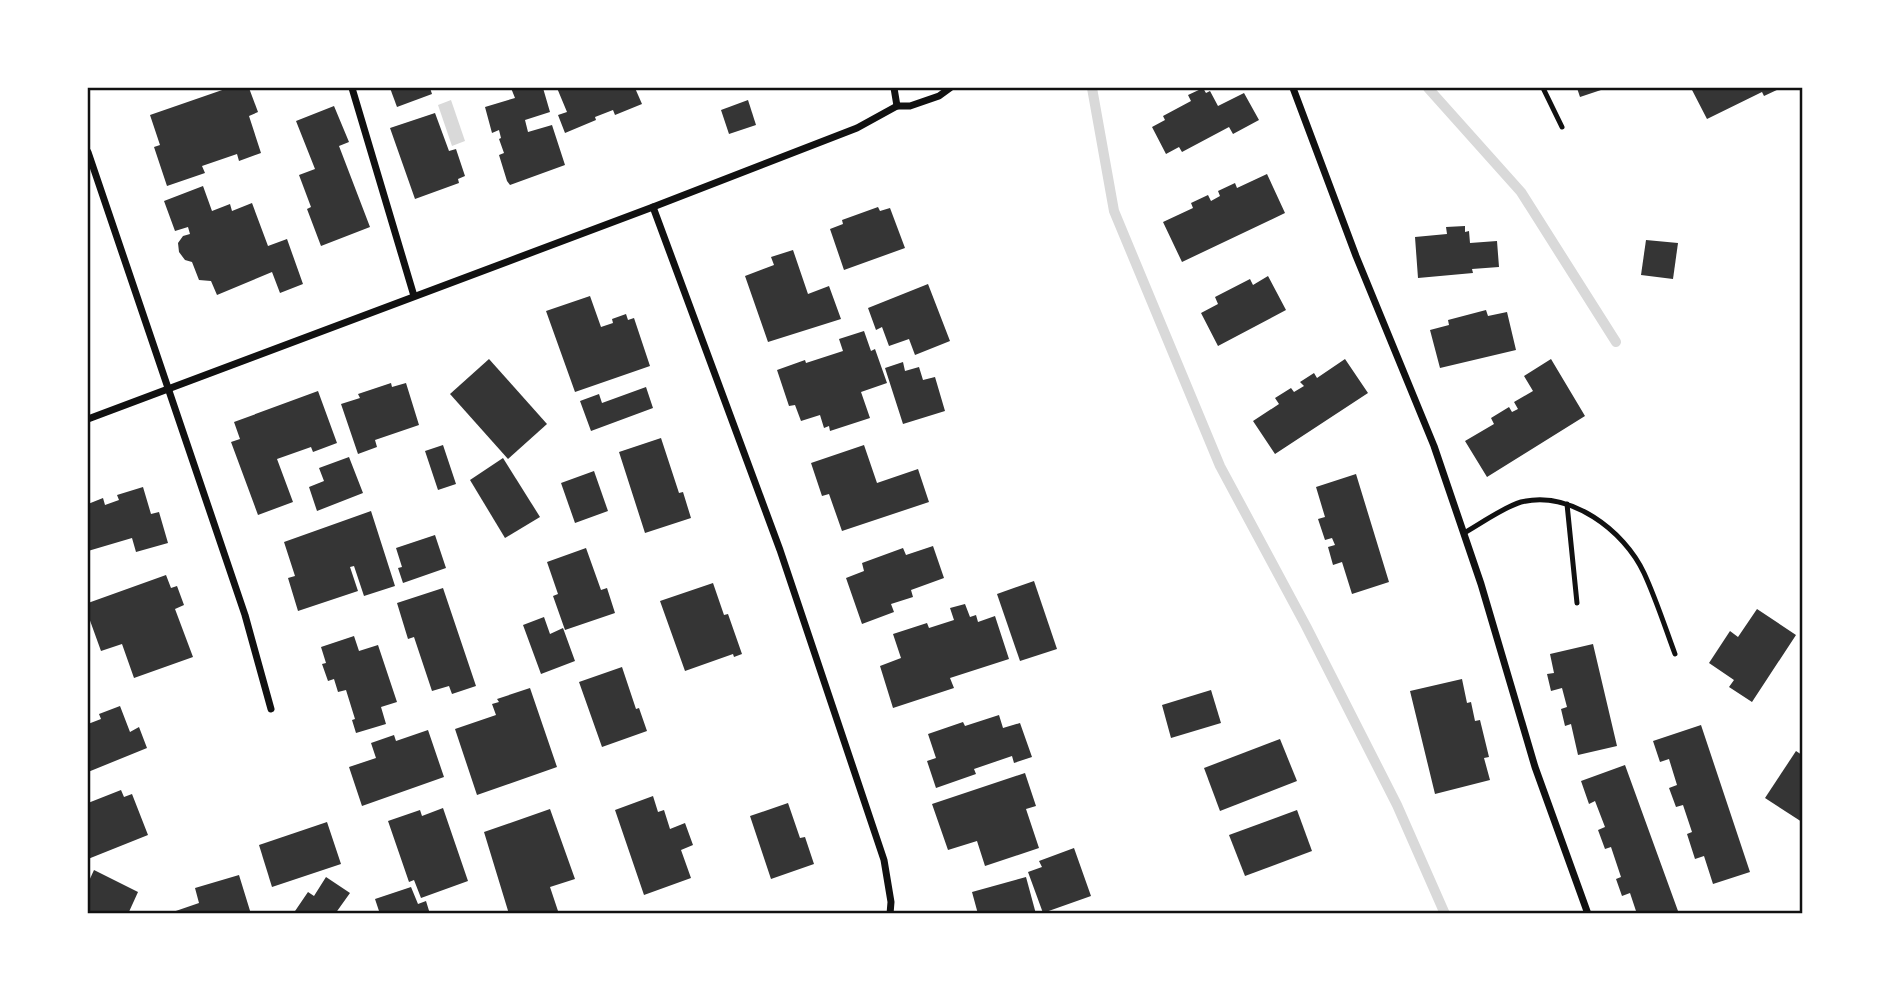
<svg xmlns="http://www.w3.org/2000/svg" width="1890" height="1001" viewBox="0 0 1890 1001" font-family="'PT Sans Narrow',sans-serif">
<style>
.water{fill:#d9d9d9}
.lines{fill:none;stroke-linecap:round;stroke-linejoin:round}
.stream{stroke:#d9d9d9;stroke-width:10}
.building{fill:#353535}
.service{stroke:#111;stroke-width:5}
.minor{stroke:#111;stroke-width:7}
.neatline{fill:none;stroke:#111;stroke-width:2.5}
</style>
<rect width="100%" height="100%" fill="#fff"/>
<polygon class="water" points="451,100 465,141 452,146 438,105"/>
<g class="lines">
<g class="stream">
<polyline points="1092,88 1114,211 1220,466 1306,626 1397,805 1445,914"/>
<polyline points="1428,88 1521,192 1616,342"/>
</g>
</g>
<g class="building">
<polygon points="228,88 249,88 258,112 249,116 261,153 239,161 237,154 202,166 205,173 167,186 154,147 160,145 150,115"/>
<polygon points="390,88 430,88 432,94 397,107"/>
<polygon points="511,88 543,88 550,112 525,120 528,132 552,125 565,165 510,185 507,181 499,155 504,153 499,139 501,138 499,130 492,133 485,107 515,98"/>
<polygon points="557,88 586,88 586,90 592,88 635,88 642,104 615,115 613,110 595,117 596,120 565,133 558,115 567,112"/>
<polygon points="1203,88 1206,93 1210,91 1218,106 1244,93 1259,120 1233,134 1229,127 1182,152 1179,147 1166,154 1152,127 1165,120 1163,116 1191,101 1188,95"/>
<polygon points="1577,88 1607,88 1580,97"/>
<polygon points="1691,88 1781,88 1764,96 1762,92 1707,119"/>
<polygon points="748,100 756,125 729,134 721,110"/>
<polygon points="334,106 349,142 339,146 370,227 321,246 307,209 311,207 299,175 315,169 296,121"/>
<polygon points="435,113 449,151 456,149 465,176 458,179 459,183 415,199 390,128"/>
<polygon points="1267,174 1285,213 1182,262 1163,222 1193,208 1191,203 1208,195 1211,201 1220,196 1218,191 1235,183 1237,188"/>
<polygon points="203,186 212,211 230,204 232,211 252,203 268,246 287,239 303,284 280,293 272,272 217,295 211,281 199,280 192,262 185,260 179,252 178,243 183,236 190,234 188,227 175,231 164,201"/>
<polygon points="878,207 880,211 890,208 905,248 844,270 830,229 843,224 842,220"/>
<polygon points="1465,226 1465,232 1469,231 1470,243 1497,241 1499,267 1472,269 1473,273 1418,278 1415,237 1447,234 1446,227"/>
<polygon points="1646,240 1678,243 1673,279 1641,275"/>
<polygon points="793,250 808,294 829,286 841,319 768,342 745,276 774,265 771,257"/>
<polygon points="1268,276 1286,310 1218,346 1201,313 1218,304 1215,297 1250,279 1253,285"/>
<polygon points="928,284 950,341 915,355 909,339 889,346 882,327 876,330 868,308"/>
<polygon points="590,296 601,327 613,323 612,319 626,314 628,320 634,318 650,366 575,392 546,311"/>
<polygon points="1486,310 1488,316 1507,312 1516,350 1440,368 1430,330 1449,325 1448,320"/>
<polygon points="864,331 871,351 875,349 887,383 861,392 870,418 830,431 829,426 824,428 820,415 801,421 795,405 789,406 777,370 805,360 806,363 843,351 839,339"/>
<polygon points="489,359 547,424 508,459 450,394"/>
<polygon points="1345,359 1368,393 1275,454 1253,421 1279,404 1275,398 1291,388 1294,392 1304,386 1300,382 1314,373 1317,378"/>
<polygon points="1551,359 1585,416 1487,477 1465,441 1494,424 1491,418 1509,407 1512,412 1518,409 1514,402 1533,391 1524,376"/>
<polygon points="903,362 905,371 919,367 923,380 935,377 945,411 903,424 885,368"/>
<polygon points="391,383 392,387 406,383 419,425 375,440 377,447 358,454 341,404 360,398 358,394"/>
<polygon points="646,387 653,408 591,431 580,401 599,394 602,403"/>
<polygon points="318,391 337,443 313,452 311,447 277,459 293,502 258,515 231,442 240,439 234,422"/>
<polygon points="661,438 679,493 683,492 691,518 645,533 619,452"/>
<polygon points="443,445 456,484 438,490 425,451"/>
<polygon points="864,445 877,483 918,469 929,502 842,531 829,494 822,496 811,463"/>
<polygon points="349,457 363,493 317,511 309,487 324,481 319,468"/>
<polygon points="503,458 540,517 505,538 470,480"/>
<polygon points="594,471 608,511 575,523 561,483"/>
<polygon points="1356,474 1389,582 1352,594 1342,562 1333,565 1328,547 1335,545 1332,538 1325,540 1318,519 1325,517 1316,487"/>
<polygon points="143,487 151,514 159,512 168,543 136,552 132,538 88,551 88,504 103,498 105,505 119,500 117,495"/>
<polygon points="371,511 395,586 364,596 354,566 350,567 358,591 298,611 288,578 295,576 284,542"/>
<polygon points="435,535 446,568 403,583 398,568 402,567 396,548"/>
<polygon points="933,546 944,578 911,590 913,597 891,604 894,612 862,624 846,578 864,571 862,563 903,548 906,555"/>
<polygon points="586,548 601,590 607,588 615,613 565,630 553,596 558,594 547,562"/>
<polygon points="166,575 171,588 177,586 184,605 175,609 193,657 134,678 122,644 101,651 88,615 88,603"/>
<polygon points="1034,581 1057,649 1020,661 997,594"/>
<polygon points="713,583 724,615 728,614 742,654 734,657 733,654 685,671 660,601"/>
<polygon points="443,588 476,686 452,694 449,686 432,691 414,637 408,639 397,603"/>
<polygon points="965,604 970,617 976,615 978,622 995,616 1009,659 950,678 954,688 893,708 880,666 901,658 893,634 927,623 929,628 954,620 950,608"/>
<polygon points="1757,609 1796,635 1752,702 1729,687 1734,680 1709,663 1730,631 1738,637"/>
<polygon points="544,617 550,634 563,628 575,661 541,674 523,625"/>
<polygon points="354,636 359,651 378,645 397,702 381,707 386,724 356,733 352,720 355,719 346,690 338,692 334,679 328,681 322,664 326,663 321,647"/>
<polygon points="1593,644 1617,746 1578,755 1571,724 1565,726 1561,709 1567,707 1562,688 1551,691 1547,674 1554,673 1550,654"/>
<polygon points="622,667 636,709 639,708 647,731 602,747 579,682"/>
<polygon points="1462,679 1467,703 1471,702 1475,721 1480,720 1489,757 1484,758 1490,780 1435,794 1410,691"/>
<polygon points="530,688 557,767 477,795 455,729 496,715 492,704 499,702 497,699"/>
<polygon points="1211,690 1221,723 1171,738 1162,705"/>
<polygon points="120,706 130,732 139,727 147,748 88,772 88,724 101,719 99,714"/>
<polygon points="999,715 1003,728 1020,723 1032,757 1014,763 1012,756 974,769 976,774 936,788 927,761 936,758 928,734 963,722 965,726"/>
<polygon points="1701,725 1750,872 1713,884 1704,856 1695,859 1687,834 1692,832 1683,805 1676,807 1669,788 1677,785 1669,759 1660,762 1653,741"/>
<polygon points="428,730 444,777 362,806 349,767 376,758 371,743 394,735 396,741"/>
<polygon points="1280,739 1297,781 1220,811 1204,768"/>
<polygon points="1796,751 1802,755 1802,822 1765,798"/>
<polygon points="1625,765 1678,911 1671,914 1637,914 1630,893 1622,896 1616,879 1621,877 1611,847 1605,849 1598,830 1605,827 1595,801 1589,804 1581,781"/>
<polygon points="1025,773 1036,806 1026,809 1039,848 985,866 977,841 948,850 932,804"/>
<polygon points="121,790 124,797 132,794 148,835 88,859 88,803"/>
<polygon points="653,796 658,812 664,810 670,829 685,823 693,845 681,850 691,878 644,895 615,810"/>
<polygon points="788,803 800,838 805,837 814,864 771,879 750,816"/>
<polygon points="443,808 468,881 421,898 414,880 409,882 388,821 420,810 422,816"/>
<polygon points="550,809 575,879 550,887 559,914 509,914 484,832"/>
<polygon points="1297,810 1312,851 1245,876 1229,835"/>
<polygon points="327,822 341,864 272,887 259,845"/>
<polygon points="1074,848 1091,896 1043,913 1028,872 1042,867 1039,861"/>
<polygon points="94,870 138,892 128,914 88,914 88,883"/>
<polygon points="239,875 251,914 167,914 199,903 195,888"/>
<polygon points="326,877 350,893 335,914 293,914 308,892 314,896"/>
<polygon points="1026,877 1036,914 978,914 972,892"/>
<polygon points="411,887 418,904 426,901 430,914 380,914 375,899"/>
</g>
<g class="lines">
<g class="service">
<polyline points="1543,88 1562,127"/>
<polyline points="1567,504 1577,603"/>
<path d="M 1464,533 C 1480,524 1504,507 1521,502 C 1570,490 1624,530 1644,573 C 1656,599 1665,627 1675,654"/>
</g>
<g class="minor">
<polyline points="352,88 414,296"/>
<polyline points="894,88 897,106"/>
<polyline points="1293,88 1356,256 1434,446 1481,584 1535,767 1588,914"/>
<polyline points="88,152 245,615 271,709"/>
<polyline points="653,207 780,550 884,860 891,902 890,914"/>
<polyline points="88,419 653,207 857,128 897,106 910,106 939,96 950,88"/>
</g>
</g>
<rect width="1890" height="1001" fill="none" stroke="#ffffff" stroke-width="178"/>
<rect x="89" y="89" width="1712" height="823" class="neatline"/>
</svg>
